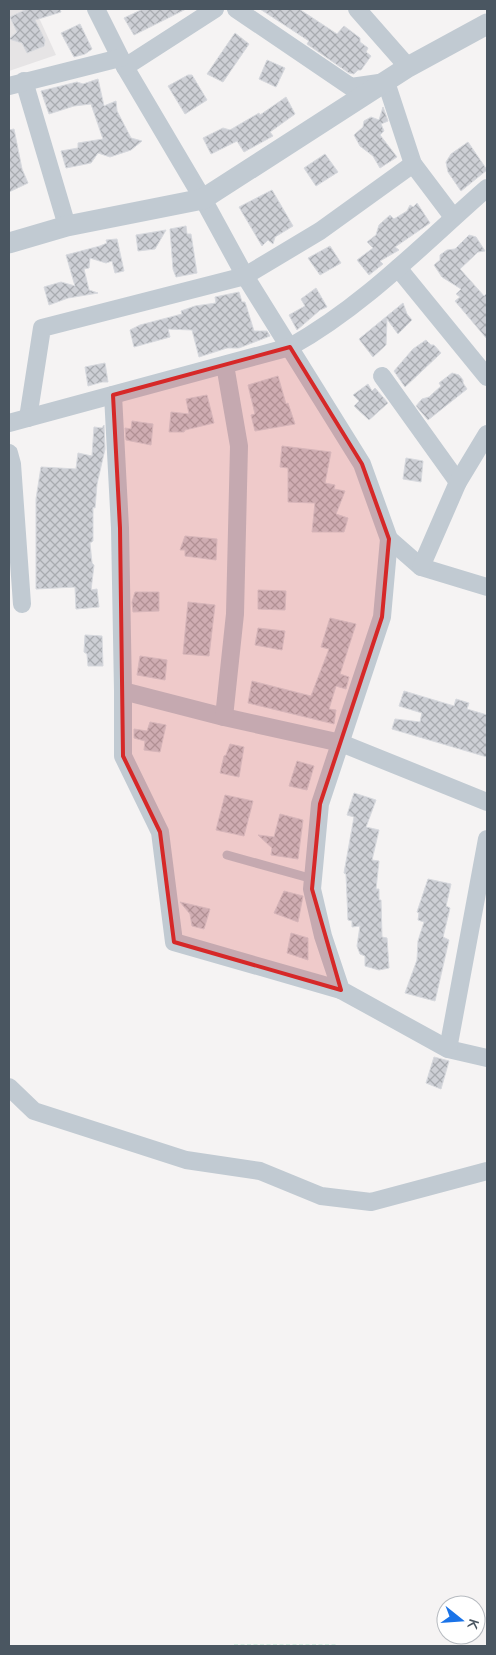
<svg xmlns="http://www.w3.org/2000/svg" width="496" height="1655" viewBox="0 0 496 1655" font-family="'Nunito Sans',sans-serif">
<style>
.education{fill:#e6e4e5}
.building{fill:url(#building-cross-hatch);stroke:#d7d9de}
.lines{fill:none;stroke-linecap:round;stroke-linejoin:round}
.path{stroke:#7ad0a6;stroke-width:2.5;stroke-dasharray:4 2.5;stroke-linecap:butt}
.service{stroke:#c1cad2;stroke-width:9}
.minor{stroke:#c1cad2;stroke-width:18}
.tertiary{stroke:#c1cad2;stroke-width:21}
.marked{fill:#d62828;fill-opacity:0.2;stroke:#d62828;stroke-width:4;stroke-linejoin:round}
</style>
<defs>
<pattern id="building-cross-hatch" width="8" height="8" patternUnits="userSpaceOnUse" patternTransform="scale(1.25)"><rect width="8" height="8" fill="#cdcfd5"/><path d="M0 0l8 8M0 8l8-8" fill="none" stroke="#a8abb0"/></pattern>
</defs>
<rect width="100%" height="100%" fill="#f5f3f3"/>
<polygon class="education" points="9,9 35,9 56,55 9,71"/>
<g class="building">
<polygon points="27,9 60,9 61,12 35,20 45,40 44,46 27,53 22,43 9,39 17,32 10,17"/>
<polygon points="143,9 186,9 134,35 124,18"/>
<polygon points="260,9 299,9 337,34 344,26 360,38 360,42 368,48 366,52 371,56 361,70 358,70 354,74 349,73 307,44 309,41"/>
<polygon points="80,24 92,49 85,54 74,57 61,33"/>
<polygon points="235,33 249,44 223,82 207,74"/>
<polygon points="267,60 285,68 276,87 259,79"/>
<polygon points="188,75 192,75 207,100 185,114 168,86"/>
<polygon points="98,79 104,106 116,101 117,111 131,138 142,141 131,150 110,157 98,153 91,163 66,168 61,151 78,148 78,143 103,139 91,104 74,106 49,114 41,91 77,82 83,84"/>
<polygon points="286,97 295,114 270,132 273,136 244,152 237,141 211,154 203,138 223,128 230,130 259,113 260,115"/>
<polygon points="383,107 388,121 381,124 384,131 380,135 397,157 380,168 373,156 360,146 354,135 363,127 364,121 371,117 379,120"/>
<polygon points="14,129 22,169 28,183 9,192 9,130"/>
<polygon points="468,142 487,170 461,191 448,172 446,162 451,154"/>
<polygon points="325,154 338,172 316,186 304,168"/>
<polygon points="272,190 293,226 275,237 273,244 268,240 262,246 239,207"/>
<polygon points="417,203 430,223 395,247 399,250 380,261 383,264 369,275 357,260 373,248 367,242 376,235 379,225 390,215 394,219 407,211 410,205 413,207"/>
<polygon points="186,226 187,234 191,234 197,273 176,277 173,269 170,229"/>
<polygon points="166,230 155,249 138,251 136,235"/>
<polygon points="469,235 476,237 485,251 478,252 460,269 484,296 487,293 487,339 455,301 460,297 456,294 461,289 442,277 434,265 440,260 440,255 447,250 455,249"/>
<polygon points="117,239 124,271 115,273 112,261 106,263 90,258 89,268 84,269 89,290 98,293 68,298 49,305 44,287 61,282 75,286 66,255 100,246 107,243 106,240"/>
<polygon points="330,246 341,263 320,275 308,258"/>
<polygon points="316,288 327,307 320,310 297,330 289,315 305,306 301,299"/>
<polygon points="239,292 242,302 245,302 254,331 267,331 270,336 239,348 227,348 199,357 192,330 168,329 170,337 134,347 130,330 140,325 182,314 181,311 195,306 216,303 215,297"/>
<polygon points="403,303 407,314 412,320 398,334 387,319 386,345 373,357 359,339"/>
<polygon points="426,340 431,345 434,345 441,353 405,387 394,371 413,349"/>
<polygon points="105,363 108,382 102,382 88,386 85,367"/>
<polygon points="452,373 459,375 463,380 463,383 467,389 428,420 416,406 422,399 429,397 441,386 439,383"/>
<polygon points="278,376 286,404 288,403 295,424 255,431 251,415 255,414 248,385"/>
<polygon points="368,384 372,391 375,388 388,403 369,420 354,406 359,401 353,395"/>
<polygon points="207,395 214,423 185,430 184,432 169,432 171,412 189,414 186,399"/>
<polygon points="132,421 153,424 151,445 126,440 125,428 131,429"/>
<polygon points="104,425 105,449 97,484 95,508 93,507 93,541 90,543 92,563 94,565 91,590 97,589 99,607 76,609 75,587 36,589 36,499 41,467 76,469 78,453 92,456 94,427 102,428"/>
<polygon points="282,446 331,452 325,483 335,485 334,489 345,491 336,514 348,518 344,532 312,532 315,503 288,502 288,468 280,467"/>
<polygon points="406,458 423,461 421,482 403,479"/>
<polygon points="185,536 217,539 216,560 185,556 185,550 180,550"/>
<polygon points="258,590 286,591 285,610 258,609"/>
<polygon points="135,592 159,592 159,611 133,612 132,602"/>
<polygon points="188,602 215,605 209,656 183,654"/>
<polygon points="330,618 356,624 340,674 349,677 346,689 336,686 329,709 336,710 334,724 248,703 252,681 311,696 329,649 321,647"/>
<polygon points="258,628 285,631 282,650 255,645"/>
<polygon points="85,635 102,636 103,666 88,666 87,654 84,652"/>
<polygon points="140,656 167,660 165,680 137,675"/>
<polygon points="404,691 454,706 456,699 469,703 467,709 487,715 487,757 392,729 395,719 420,722 422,713 399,706"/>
<polygon points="150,722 166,725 160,752 144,750 145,741 134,738 134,729 147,731"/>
<polygon points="230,744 244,747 239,777 220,773 224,756 226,755"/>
<polygon points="297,761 314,766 307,790 289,786"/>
<polygon points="354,793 376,800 366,827 379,830 372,860 379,861 376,889 379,889 379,900 381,900 382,937 387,938 389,968 379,970 365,966 365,956 360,954 357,946 360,926 352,927 352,921 348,920 346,874 344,873 354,817 347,815"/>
<polygon points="225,795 253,801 244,836 216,830"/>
<polygon points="280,814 303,820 298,859 271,855 272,848 258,835 274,837"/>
<polygon points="428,879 451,884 446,906 450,908 443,937 449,940 435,1001 405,993 417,960 418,941 424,922 418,920 419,913 417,912"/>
<polygon points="284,891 303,896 298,922 274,913"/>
<polygon points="180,902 210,909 204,929 192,926 190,914"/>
<polygon points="291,933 308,938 308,960 287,953"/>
<polygon points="434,1057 449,1061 441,1089 426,1083"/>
</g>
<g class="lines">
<polyline class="path" points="234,1646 336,1646"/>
<polyline class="service" points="227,855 313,879"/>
<g class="minor">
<polyline points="96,9 125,67 203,199 245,276 362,464 389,539 382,617 320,804 312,889 323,936 341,990 448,1049 487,1058"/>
<polyline points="236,9 351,87 386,82 413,164 453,217"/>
<polyline points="357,9 408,67"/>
<polyline points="125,67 215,9"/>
<polyline points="24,81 67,226"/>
<polyline points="9,86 120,58"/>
<polyline points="398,268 487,377"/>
<polyline points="382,376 458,482"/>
<polyline points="113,395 120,528 123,691 224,717 341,743 487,802"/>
<polyline points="28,418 42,328 245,276 320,231 413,164"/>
<path d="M 9,423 L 290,347 C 364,306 424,243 487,188"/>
<polyline points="9,453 12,464 22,604"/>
<polyline points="389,539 421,567 487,587"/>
<polyline points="421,567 458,482 487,434"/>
<polyline points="123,691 123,756 160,832 174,942 341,990"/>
<polyline points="224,717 235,614 239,446 225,365"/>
<polyline points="448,1049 487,839"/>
<polyline points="9,1087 34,1111 186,1160 260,1171 321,1196 371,1202 487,1171"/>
</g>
<polyline class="tertiary" points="9,243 67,226 203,199 408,67 487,24"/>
</g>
<path class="marked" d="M 290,347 L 362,464 L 389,539 L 382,617 L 320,804 L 312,889 L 341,990 L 174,942 L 160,832 L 123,756 L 120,528 L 113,395 Z"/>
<rect width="496" height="1655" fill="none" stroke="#4a5661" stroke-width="20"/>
<g transform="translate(461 1620) rotate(107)"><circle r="24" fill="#ffffff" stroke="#b7bbc0"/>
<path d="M0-4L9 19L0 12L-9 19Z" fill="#1a73e8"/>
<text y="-8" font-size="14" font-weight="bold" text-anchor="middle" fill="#4a5661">K</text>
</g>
</svg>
